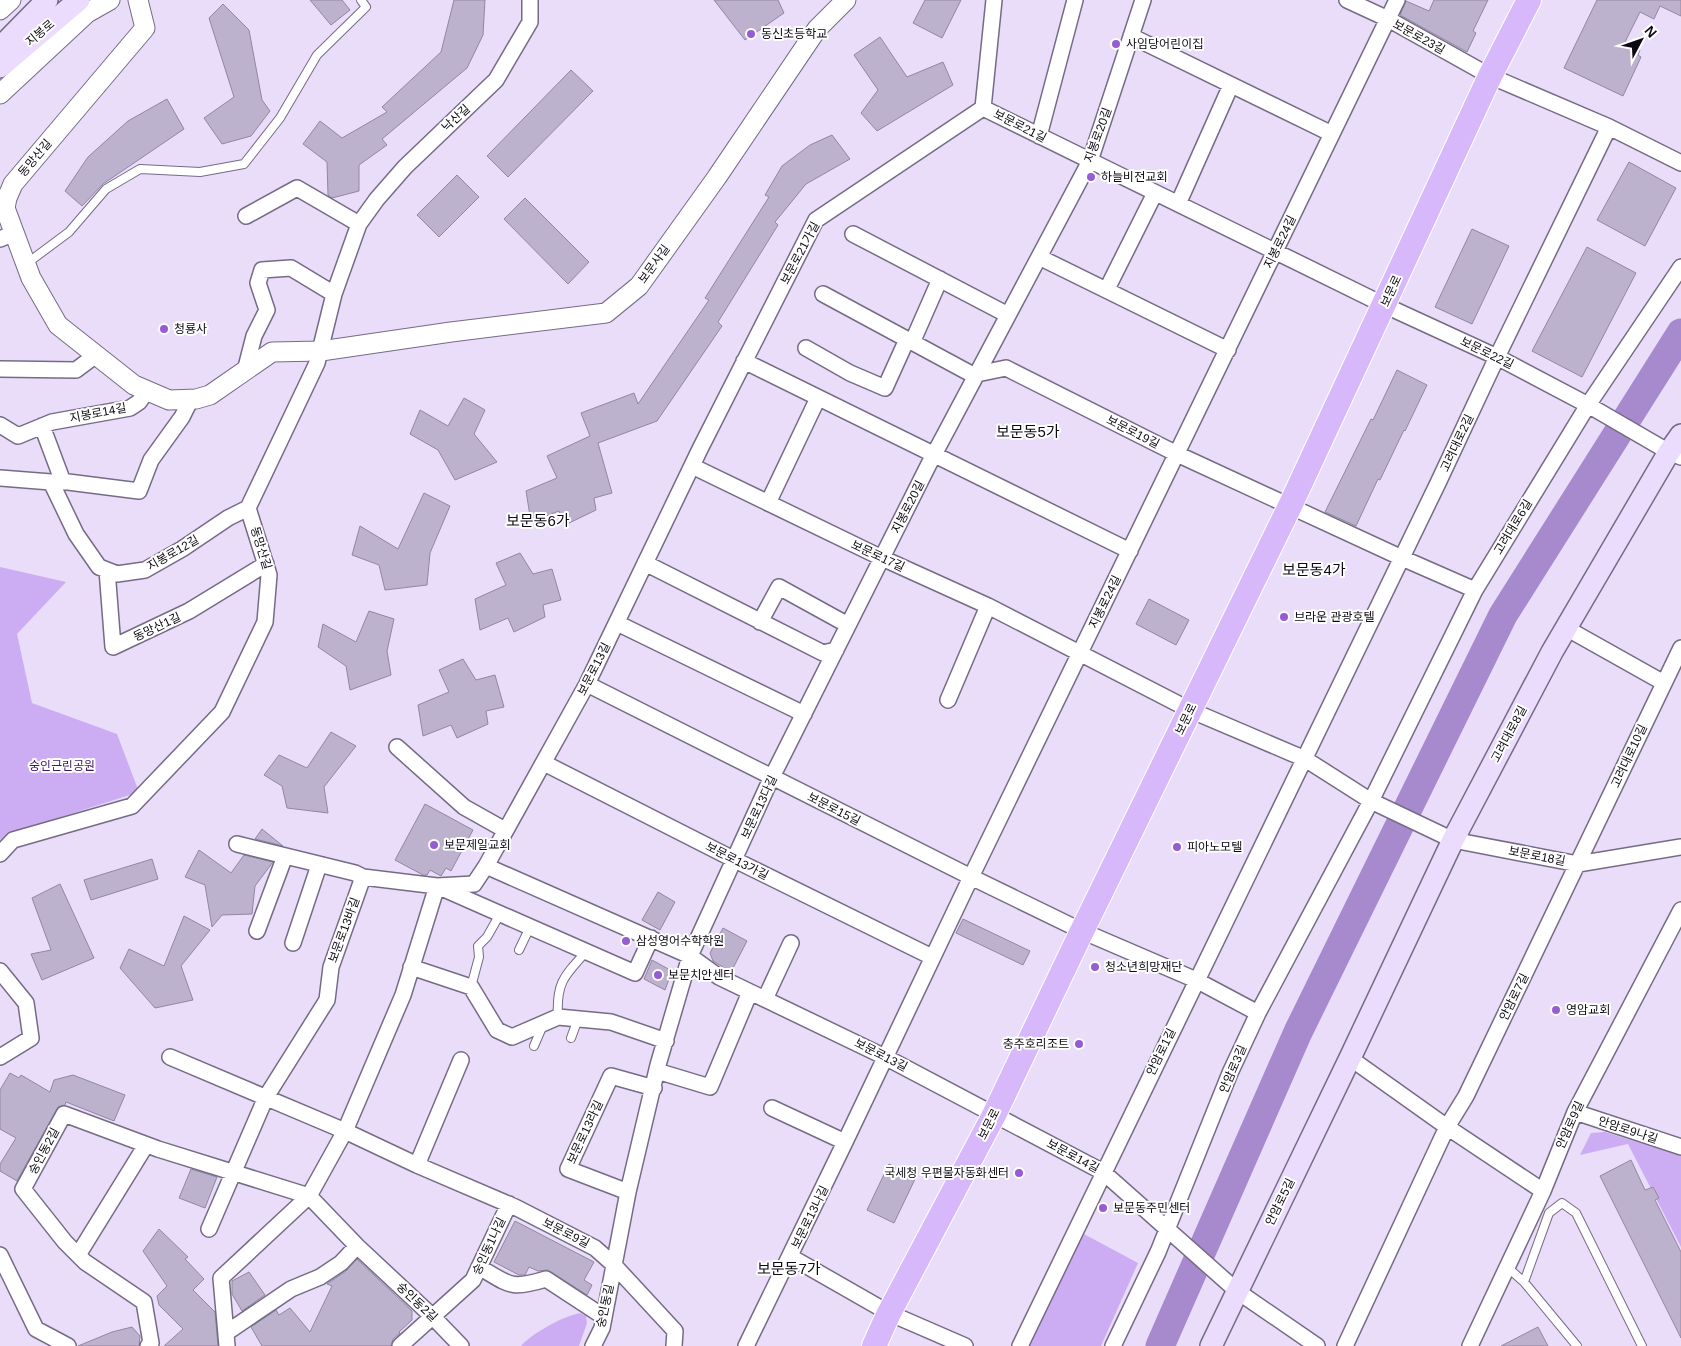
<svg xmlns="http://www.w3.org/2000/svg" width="1681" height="1346" viewBox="0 0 1681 1346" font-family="Helvetica,'Noto Sans KR',sans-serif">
<rect width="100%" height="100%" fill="#e9ddfa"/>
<!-- green -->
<path fill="#ccadf4" d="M0,567L66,582L17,634L32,703L117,734L139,792L30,827L0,840Z
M1605,1132L1681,1156V1247L1628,1144L1580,1155L1591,1133Z
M1082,1233L1138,1263L1101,1346H1028Z
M580,1313L586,1316L587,1323L579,1346H521C532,1333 564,1316 580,1313Z"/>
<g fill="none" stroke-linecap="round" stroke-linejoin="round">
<!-- river -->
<path stroke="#a789ce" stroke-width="29" d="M1160,1346L1298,1032L1503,615L1681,333"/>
</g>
<!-- building -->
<path fill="#bdb2cd" stroke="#9287a2" d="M310,0H342L350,10L331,25Z
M454,0H485L483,35L467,68L382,139L387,145L359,165V191L332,198L328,195L327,162L303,144L320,121L342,138L387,112L382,107L441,52Z
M714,0H778L784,13L745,40Z
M925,0H961L942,38L913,23Z
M1434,0H1488L1473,31L1476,33L1467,52L1400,15L1406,1L1429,11Z
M1597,0H1681V16L1660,6L1654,19L1640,12L1625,42L1640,50L1638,55L1641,57L1623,96L1564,68Z
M223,4L249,30L262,100L270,111L251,136L222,144L204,118L234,97L209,18Z
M880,37L907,77L943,62L953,85L877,131L861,113L878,90L854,55Z
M571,70L593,91L508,177L487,156Z
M167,99L184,129L103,184L82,206L65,191L88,157L128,121Z
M832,135L850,159L806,184L775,222L778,225L718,322L722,326L657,421L598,443L612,493L594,498L596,510L565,525L559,511L531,522L526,491L557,478L547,456L590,436L581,413L634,393L638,404L709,300L705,298L769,197L765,195L782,166L810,145Z
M1629,162L1676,188L1645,246L1597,220Z
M457,175L479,197L439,237L417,215Z
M525,198L589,262L568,284L504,219Z
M1472,229L1509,246L1472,324L1435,307Z
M1587,247L1636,273L1582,377L1532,351Z
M1397,370L1427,385L1405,431L1404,430L1380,480L1378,479L1356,526L1325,512L1371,419L1373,420Z
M464,398L485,410L474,434L497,462L455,480L438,450L410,434L420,410L448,426Z
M424,493L450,506L430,553L427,585L385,590L379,565L352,555L360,526L398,549Z
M520,553L533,574L552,569L561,600L543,605L545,617L514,632L508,618L480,630L475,599L506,585L496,563Z
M1149,599L1189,620L1176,645L1136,624Z
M369,611L394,619L387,651L391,675L350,690L346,666L318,647L323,624L356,642Z
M463,659L476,680L495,675L504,707L486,711L488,724L457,738L451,725L423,736L418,705L449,692L439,670Z
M331,732L356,746L324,787L328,813L287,808L282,786L264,775L279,755L307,768Z
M425,804L473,830L451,871L446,868L441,876L430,870L427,875H423L395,860Z
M262,829L283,846L255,839Z
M199,850L231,873L244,855L273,862L255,886L252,914L222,915L212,927L205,885L185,877Z
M152,859L158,879L91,900L84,880Z
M60,884L94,958L42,980L31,954L51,950L32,898Z
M658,892L675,902L660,930L642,920Z
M184,916L210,930L181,966L193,1000L155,1008L120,968L129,949L164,966Z
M963,919L1030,951L1023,965L956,933Z
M723,928L747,941L731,972L713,961L710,953Z
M652,960L672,971L665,990L644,979Z
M10,1073L19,1078L21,1075L50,1092L54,1080L73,1075L125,1095L114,1121L66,1102L65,1105L58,1107L17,1181L0,1171V1164L16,1138L0,1129V1090Z
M1631,1160L1645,1190L1653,1187L1659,1198L1655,1200L1681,1252V1338L1600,1176Z
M889,1164L916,1177L894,1223L867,1210Z
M191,1169L217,1177L205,1208L179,1198Z
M515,1221L594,1262L584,1280L592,1285L587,1295L548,1270L538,1271L529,1267L525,1275H519L494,1262Z
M159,1229L188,1257L185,1259L204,1279L193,1290L215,1312L218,1346H164L183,1329L159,1305L157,1296L167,1286L143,1251Z
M357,1259L412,1311V1320L399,1332L400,1333L393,1339L391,1346H262L251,1327L276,1310L279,1315L290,1308L310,1332L332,1286L327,1284L346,1271Z
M249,1272L265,1295L242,1311L232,1294V1281Z
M132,1327L140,1336L139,1346H78L112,1332Z
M1538,1327L1548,1346H1501Z"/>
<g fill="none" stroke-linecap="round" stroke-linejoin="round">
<!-- service casing -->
<g stroke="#766b85" stroke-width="10">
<path id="service" d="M26,264L69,232L106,189L140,169L200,172L244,164L280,118L317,55L366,7L361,0
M519,950L530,927
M471,987L479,957L478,946L487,937L500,914
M558,1017C556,983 564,976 586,952
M571,1038L578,1019
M534,1046L543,1025
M1507,1267L1524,1282L1577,1346
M1524,1282L1549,1213L1562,1203L1576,1213L1642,1346"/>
</g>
<!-- minor casing -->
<g stroke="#766b85" stroke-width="18">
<path id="minor" d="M1347,0L1388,19L1490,76L1609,127L1681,163
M1131,36L1332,134
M983,108L1384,305L1497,357L1588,405L1669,452L1681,457
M983,108L994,0
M1039,136L1075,0
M1178,204L1231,85
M246,216L297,188L359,224
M853,234L1008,315
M0,239L14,233
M1039,257L1228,350
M1107,289L1155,193
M823,294L975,376
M806,348L850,373L885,388L904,346L915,336L940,279
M744,361L1130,551
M0,369L76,370L96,355
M245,371L254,336L267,310L258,283L262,270L291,268L334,294
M977,374L1006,368L1177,454L1402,558L1475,590
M0,425L18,436L52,422L130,408L139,402L147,391
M42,426L63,482
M692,466L882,558L988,606L1190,710L1305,759L1371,801L1453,840L1578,864L1681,847
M0,478L51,482L76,534L99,567L117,574L145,570L182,549L228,518L248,508
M51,482H68L139,491L151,460L182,417L191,399
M768,503L818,398
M645,563L823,653L836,650
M107,570L113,647L189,611L266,564
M760,622L779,587L848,625
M617,623L804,714
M1566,628L1664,683
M587,684L971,877L1082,931L1196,980L1258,1013
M948,700L988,606
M397,747L464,807L505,830
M544,763L735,860L932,957
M237,844L355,873L363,877L437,886L474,884L486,866L587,684L700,449L816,220L983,108
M0,854L13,840L132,806L222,712L265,622L269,575L248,508L317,363L334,294L359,224L377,199L405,167L496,80L530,22V0
M486,866L690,956L719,977L885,1057L1103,1172L1237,1291L1317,1346
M257,931L285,856
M293,943L319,865
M411,967L471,987L497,1030L512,1037L558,1017L611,1022L666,1041
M0,971L26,1003L31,1038L0,1057
M765,999L791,943
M170,1057L345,1131L417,1165L515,1207L595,1248L613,1264L675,1331L674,1346
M1350,1058L1447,1127L1543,1191
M657,1071L710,1087L750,992
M772,1108L845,1142
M1575,1112L1681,1147
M417,1165L461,1060
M628,1192L568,1169L611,1076L654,1088
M209,1229L266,1097L327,1000L331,967L363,877
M0,1255L36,1329L68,1346
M78,1255L146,1145
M791,1257L889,1313L965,1346
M479,1267C510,1285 510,1290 546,1279L604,1317
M226,1333L291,1289L320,1277L341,1263L357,1246
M148,1346L151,1343L144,1302L85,1262L65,1242L23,1189L64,1114L158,1149L309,1196L357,1246L433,1317L461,1346
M227,1346L221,1278L309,1196L345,1131L403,995L437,886L635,973L651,938
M400,1346L473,1280L509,1204
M593,1346L602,1328L628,1192L658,1065L690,956L769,783L929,464L1090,161L1143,0
M746,1346L845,1142L971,877L1397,0
M1020,1346L1438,483L1497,357L1609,127
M1113,1346L1158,1252L1230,1073L1258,1013L1371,801L1475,590L1588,405L1681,267
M1345,1346L1447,1127L1466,1096L1681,648
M1470,1346L1543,1191L1575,1112L1681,910"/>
</g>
<!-- tertiary casing -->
<g stroke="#766b85" stroke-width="21">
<path id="tertiary" d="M138,0L145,28L13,184L7,198L5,208L31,278L58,325L134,385L169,400L196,399L210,395L272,352L321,351L451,332L606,313L639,286L717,177L817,29L846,0
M0,10L11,0
M0,94L87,13L110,0"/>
</g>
<!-- secondary casing -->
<g stroke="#766b85" stroke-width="24">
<path id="secondary" d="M0,48L47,0
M0,67L79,0
M1211,1346L1350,1058L1453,840L1552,652L1669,452L1681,435"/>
</g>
<!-- primary casing -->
<g stroke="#fff" stroke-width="26">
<path id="primary" d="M874,1346L889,1313L994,1115L1082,931L1290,506L1490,76L1529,0"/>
</g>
<!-- service -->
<use href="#service" stroke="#fff" stroke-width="8"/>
<!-- minor -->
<use href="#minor" stroke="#fff" stroke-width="15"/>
<!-- tertiary -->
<use href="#tertiary" stroke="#fff" stroke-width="19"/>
<!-- secondary -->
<use href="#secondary" stroke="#ebdcfd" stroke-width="21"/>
<!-- primary -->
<use href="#primary" stroke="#d7b8fb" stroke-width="24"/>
</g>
<!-- markers -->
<g fill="#965cd3" stroke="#fff" stroke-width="2">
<circle cx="751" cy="34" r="5"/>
<circle cx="1116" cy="44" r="5"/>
<circle cx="1091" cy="177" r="5"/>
<circle cx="164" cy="329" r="5"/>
<circle cx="1284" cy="617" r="5"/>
<circle cx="434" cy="845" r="5"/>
<circle cx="1177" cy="847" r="5"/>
<circle cx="626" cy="941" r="5"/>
<circle cx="1095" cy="967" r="5"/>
<circle cx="658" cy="975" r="5"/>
<circle cx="1556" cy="1010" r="5"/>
<circle cx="1079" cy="1044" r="5"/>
<circle cx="1019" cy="1173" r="5"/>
<circle cx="1103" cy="1208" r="5"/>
</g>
<g text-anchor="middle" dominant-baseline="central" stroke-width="4" stroke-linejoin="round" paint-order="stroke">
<!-- street labels -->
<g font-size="12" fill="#0d0913" stroke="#fff">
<text transform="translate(40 33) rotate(-40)">지봉로</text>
<text transform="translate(1419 37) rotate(29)">보문로23길</text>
<text transform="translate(456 118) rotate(-43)">낙산길</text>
<text transform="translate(1020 126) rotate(27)">보문로21길</text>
<text transform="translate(1098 135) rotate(-70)">지봉로20길</text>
<text transform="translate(35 158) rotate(-50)">동망산길</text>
<text transform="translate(1280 242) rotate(-64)">지봉로24길</text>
<text transform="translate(800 253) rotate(-62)">보문로21가길</text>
<text transform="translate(654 264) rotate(-54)">보문사길</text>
<text transform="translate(1391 291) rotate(-65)">보문로</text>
<text transform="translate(1487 353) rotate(26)">보문로22길</text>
<text transform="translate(98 413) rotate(-11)">지봉로14길</text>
<text transform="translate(1133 432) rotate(27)">보문로19길</text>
<text transform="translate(1457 443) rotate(-65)">고려대로2길</text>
<text transform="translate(908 507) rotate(-63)">지봉로20길</text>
<text transform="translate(1513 527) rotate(-59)">고려대로6길</text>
<text transform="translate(261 548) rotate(73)">동망산길</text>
<text transform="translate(173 553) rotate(-30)">지봉로12길</text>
<text transform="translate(878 556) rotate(25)">보문로17길</text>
<text transform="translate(1105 602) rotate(-64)">지봉로24길</text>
<text transform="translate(157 627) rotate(-25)">동망산1길</text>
<text transform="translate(594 669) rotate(-63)">보문로13길</text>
<text transform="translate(1186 719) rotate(-64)">보문로</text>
<text transform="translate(1509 734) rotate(-62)">고려대로8길</text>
<text transform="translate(1629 756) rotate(-65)">고려대로10길</text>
<text transform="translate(759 807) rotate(-65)">보문로13다길</text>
<text transform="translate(834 809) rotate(27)">보문로15길</text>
<text transform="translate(1537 856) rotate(11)">보문로18길</text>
<text transform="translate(737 861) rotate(27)">보문로13가길</text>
<text transform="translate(344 930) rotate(-70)">보문로13바길</text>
<text transform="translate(1514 997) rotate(-64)">안암로7길</text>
<text transform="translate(1161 1052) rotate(-64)">안암로1길</text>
<text transform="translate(881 1055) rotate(27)">보문로13길</text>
<text transform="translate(1233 1069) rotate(-67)">안암로3길</text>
<text transform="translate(989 1124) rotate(-63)">보문로</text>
<text transform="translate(1570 1125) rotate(-66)">안암로9길</text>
<text transform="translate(1628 1130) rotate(18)">안암로9나길</text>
<text transform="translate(585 1132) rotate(-65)">보문로13라길</text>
<text transform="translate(44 1151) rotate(-62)">숭인동2길</text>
<text transform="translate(1073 1156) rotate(28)">보문로14길</text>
<text transform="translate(1280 1202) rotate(-64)">안암로5길</text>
<text transform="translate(810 1217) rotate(-64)">보문로13나길</text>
<text transform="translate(566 1233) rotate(27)">보문로9길</text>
<text transform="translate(489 1246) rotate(-65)">숭인동1나길</text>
<text transform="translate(417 1302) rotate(43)">숭인동2길</text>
<text transform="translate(605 1306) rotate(-78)">숭인동길</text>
</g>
<!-- poi labels -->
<g font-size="12" fill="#0d0913" stroke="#fff" text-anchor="start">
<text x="761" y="34">동신초등학교</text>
<text x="1126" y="44">사임당어린이집</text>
<text x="1101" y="177">하늘비전교회</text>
<text x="174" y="329">청룡사</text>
<text x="1294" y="617">브라운 관광호텔</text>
<text x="444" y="845">보문제일교회</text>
<text x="1187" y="847">피아노모텔</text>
<text x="636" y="941">삼성영어수학학원</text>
<text x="1105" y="967">청소년희망재단</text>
<text x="668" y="975">보문치안센터</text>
<text x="1566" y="1010">영암교회</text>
<text x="1069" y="1044" text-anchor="end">충주호리조트</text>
<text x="1009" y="1173" text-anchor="end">국세청 우편물자동화센터</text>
<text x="1113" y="1208">보문동주민센터</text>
</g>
<!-- park labels -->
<g font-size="12" fill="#421668" stroke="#fff">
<text x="62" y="766">숭인근린공원</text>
</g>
<!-- quarter labels -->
<g font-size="15" fill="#0d0913" stroke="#fff">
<text x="1028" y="431">보문동5가</text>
<text x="538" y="520">보문동6가</text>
<text x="1314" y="569">보문동4가</text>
<text x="789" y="1268">보문동7가</text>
</g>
</g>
<!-- north arrow -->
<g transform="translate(1641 40) rotate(49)" stroke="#ffffff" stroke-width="4" paint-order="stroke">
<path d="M0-4L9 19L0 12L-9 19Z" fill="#0d0913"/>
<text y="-8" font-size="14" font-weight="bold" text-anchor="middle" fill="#0d0913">N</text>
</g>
</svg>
